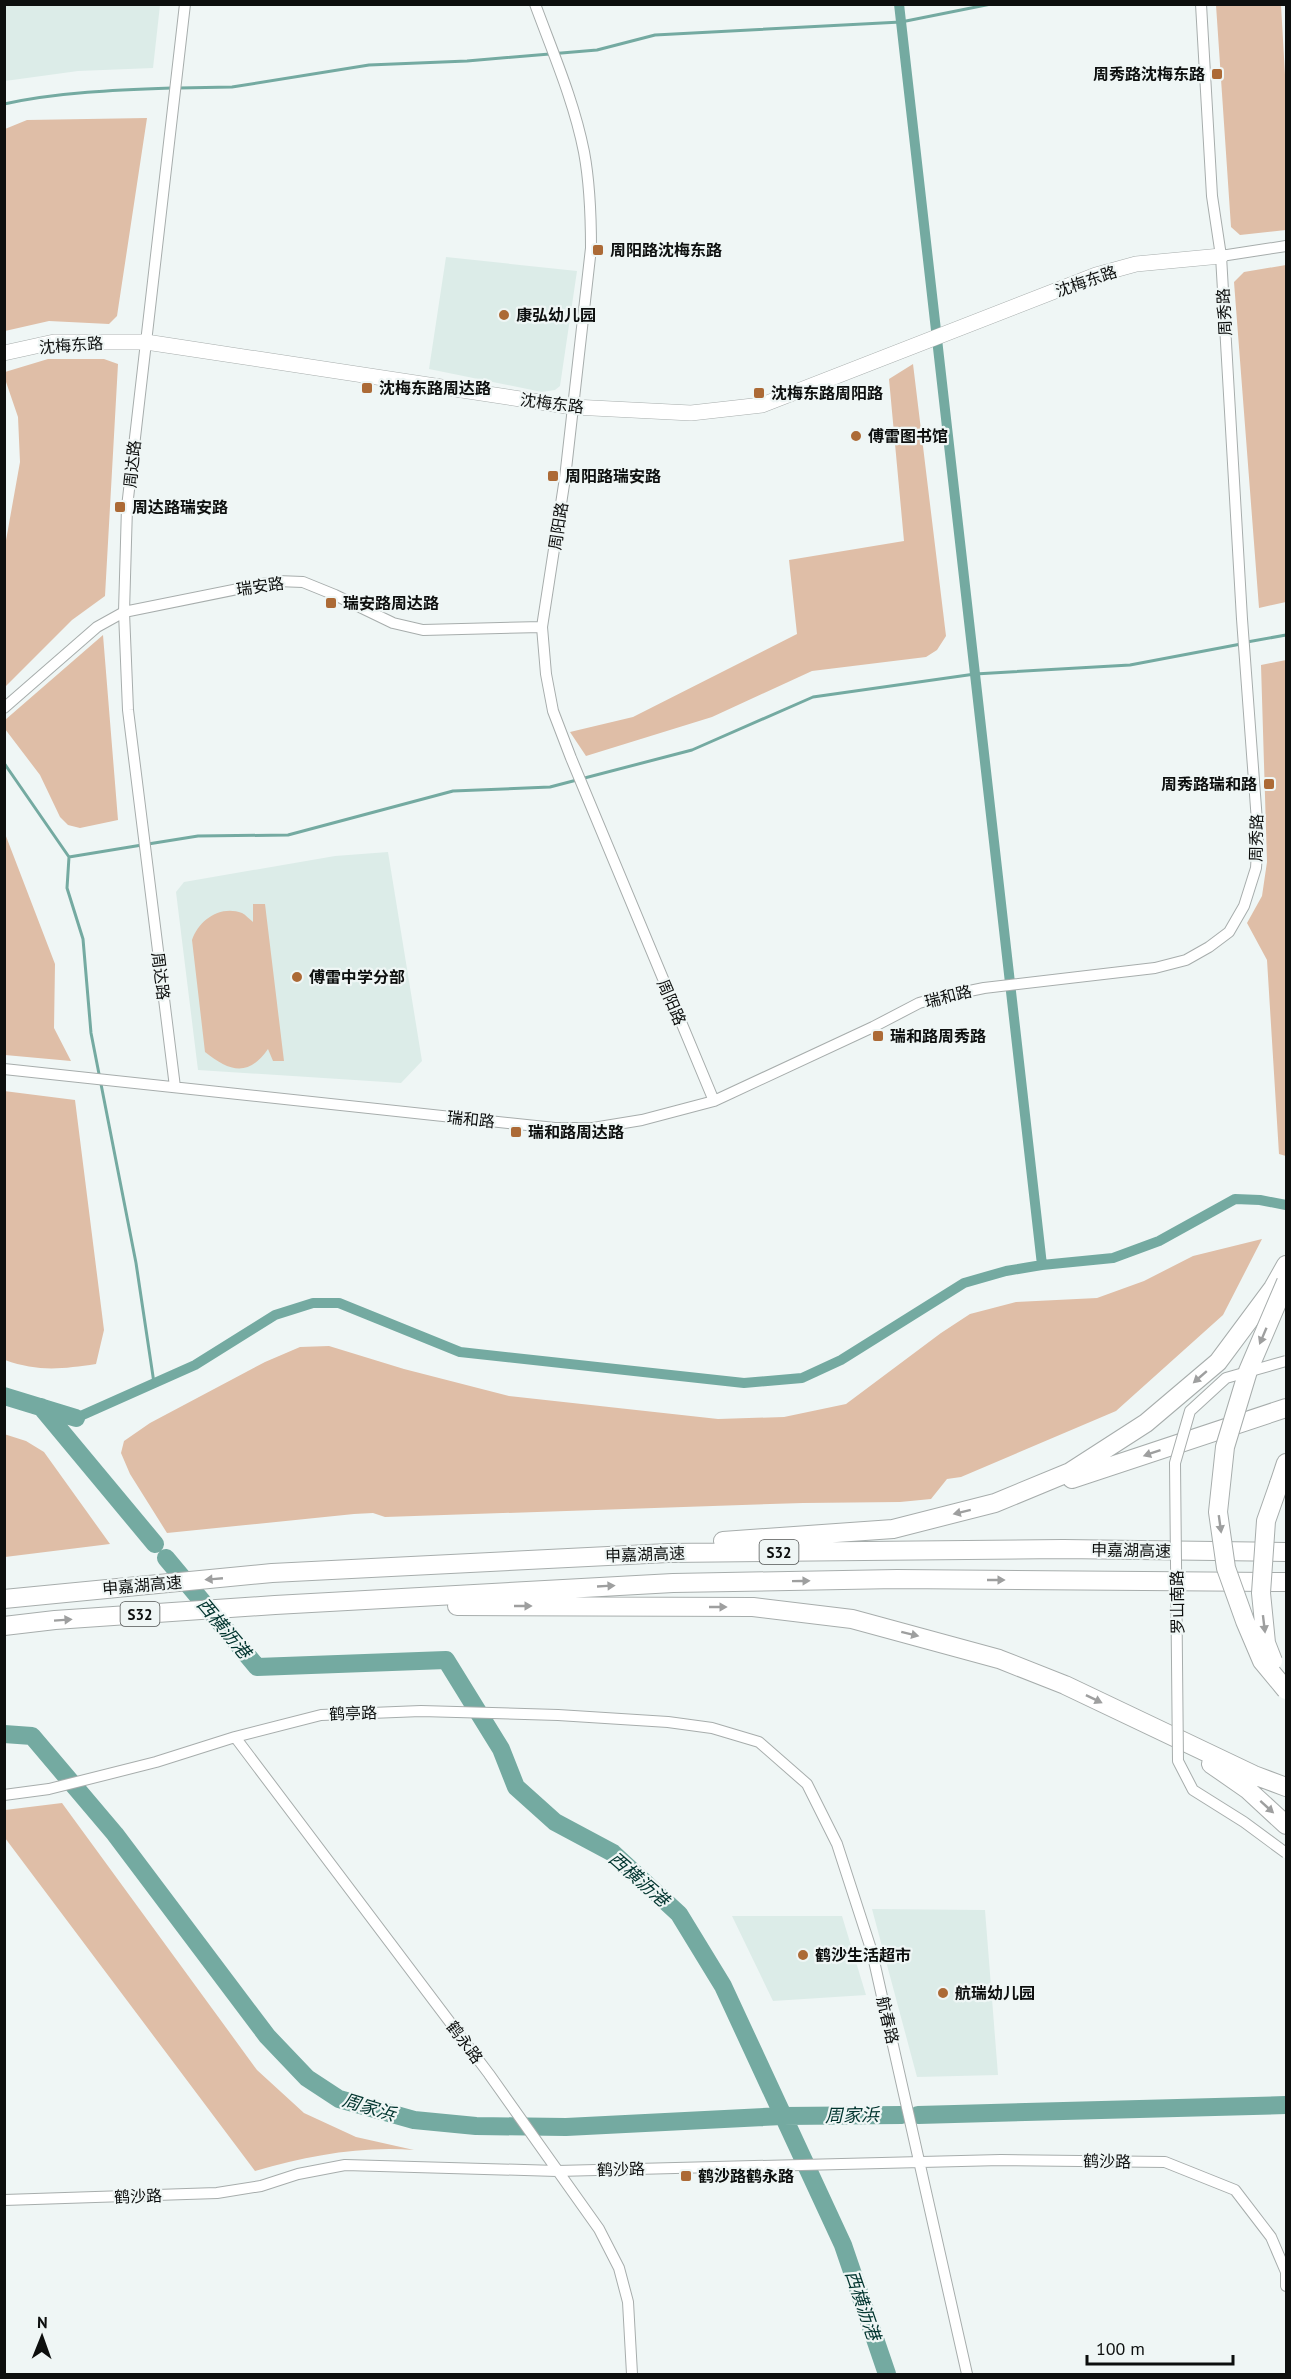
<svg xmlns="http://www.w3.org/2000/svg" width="1291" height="2379" viewBox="0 0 1291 2379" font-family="'PT Sans','Noto Sans SC',sans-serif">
<rect width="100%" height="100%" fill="#eff6f5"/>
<!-- built -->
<path fill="#dcece8" d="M4,5H160L153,68L78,71L5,81Z
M446,257L577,271L560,386L555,390L542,392L429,369Z
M388,852L422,1061L401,1083L198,1070L176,892L184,882L335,856Z
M872,1909L985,1910L998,2075L917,2077Z
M732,1916H842L866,1995L773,2001Z"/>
<!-- green -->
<path fill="#dfbea7" d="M1216,5H1281L1286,92V230L1240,235L1231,227Z
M147,118L117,316L109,324L49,321L5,331V129L27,120Z
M1286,265V602L1259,608L1234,282L1244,272Z
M48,359H104L118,364L105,596L72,620L5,687V546L20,462L18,417L5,379V372Z
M913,364L946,636L937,650L926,657L812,671L712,717L586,756L570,732L633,717L797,634L789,560L904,541L889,379Z
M103,635L118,820L80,828L68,825L60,817L40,775L5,729V720Z
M1286,660V1156L1279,1154L1267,960L1247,923L1262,896L1267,862L1261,665Z
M4,831L55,964L54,1028L71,1061L5,1055Z
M253,904H265L284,1061H273L268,1049C248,1078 229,1071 205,1052L192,940C199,920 220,905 242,913C246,915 249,919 253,922Z
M4,1091L75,1100L104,1330L96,1364C62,1369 38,1372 5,1360Z
M1262,1239L1223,1315L1116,1411L961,1477L947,1479L931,1499L900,1502L803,1503L385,1517L373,1513L354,1514L167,1533L130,1474L121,1453L124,1441L150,1423L265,1362L300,1347L329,1346L404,1369L509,1396L718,1419L784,1417L846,1404L941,1333L970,1314L1016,1302L1097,1298L1144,1281L1193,1256Z
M4,1434L26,1441L44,1452L110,1544L5,1557Z
M62,1803L257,2070L304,2113L356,2137L414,2150C358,2146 309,2156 255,2171L5,1838V1810Z"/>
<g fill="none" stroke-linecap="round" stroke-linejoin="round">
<!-- stream -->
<path stroke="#74aaa1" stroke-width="3" d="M179,88L232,87L369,65L467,61L597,50L655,35L901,22L991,4
M4,104C59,92 117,90 173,88
M1247,642L1286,635
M4,763L69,857L67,888L83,939L91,1033L136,1263L154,1383
M148,844L198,836L288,835L453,791L550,787L692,750L813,697L975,674L1130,665L1241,644
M69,857L142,845"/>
<!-- canal -->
<path stroke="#74aaa1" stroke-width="10" d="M899,4L1042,1265
M76,1418L195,1365L275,1315L313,1303H339L460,1352L744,1383L802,1378L841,1360L964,1283L1006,1271L1042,1265L1113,1258L1159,1241L1235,1199L1260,1200L1286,1205"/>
<!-- river -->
<path stroke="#74aaa1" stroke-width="18" d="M4,1396L76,1418
M41,1407L155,1544
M166,1558L257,1667L446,1660L501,1749L516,1787L555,1822L613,1853L679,1914L723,1986L843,2245L887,2374
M4,1734L32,1736L115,1834L267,2036L307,2078L339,2099L414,2120L476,2126L566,2127L782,2116L902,2115
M918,2115L1286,2105"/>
<!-- street casing -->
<g stroke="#a7adac" stroke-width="12">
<path id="street" d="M535,4C553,53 574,101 584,152C590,184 591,216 591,248L565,478L542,627L546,674L553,711L571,758L714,1101
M1221,256L1286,246
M4,708L97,627L124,612L277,581L303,582L335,595L393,623L423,630L542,627
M4,1069L555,1128H593L642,1120L714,1101L873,1027L919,1003L940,997L984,988L1155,968L1186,960L1209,947L1229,932L1244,906L1256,868L1258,835L1242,619L1221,256L1212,196L1201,4
M175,1087L128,710L124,612L127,507L185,4
M235,1737L489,2074L599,2229L619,2268L628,2302L632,2374
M4,1795L49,1789L156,1762L235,1737L321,1715L421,1711L558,1715L668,1722L712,1728L759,1742L807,1784L837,1844L872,1952L967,2374
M4,2200L217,2193L261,2186L298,2174L345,2165L557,2171L1001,2160L1165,2162L1235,2190L1271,2237L1286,2272V2286"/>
</g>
<!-- secondary casing -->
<g stroke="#a7adac" stroke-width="16">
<path id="secondary" d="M4,353L54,342H146L573,407L691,413L762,405L1096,275L1136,264L1221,256"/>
</g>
<!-- highway casing -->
<g stroke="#a7adac" stroke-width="20">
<path id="highway" d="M1072,1479L1286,1408
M1279,1484L1286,1463
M723,1541L893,1529L995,1503L1070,1472L1146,1423L1218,1362L1273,1288L1286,1265
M4,1599L272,1573L668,1553L1063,1549L1286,1552
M457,1606L753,1607L852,1619L999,1659L1065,1685L1254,1775L1286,1787
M4,1626L55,1620L275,1605L673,1583L897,1579L1286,1582
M1211,1764L1247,1789L1286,1825"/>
</g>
<!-- street -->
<use href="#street" stroke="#fff" stroke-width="10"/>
<!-- secondary -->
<use href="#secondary" stroke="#fff" stroke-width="15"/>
<!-- highway -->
<use href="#highway" stroke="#fff" stroke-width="18"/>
<!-- street-bridge casing -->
<g stroke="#a7adac" stroke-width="12" stroke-linecap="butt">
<path id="street-bridge" d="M1286,1361L1226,1378L1190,1411L1175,1463L1178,1761L1193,1790L1244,1822L1286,1853"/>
</g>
<!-- highway-bridge casing -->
<g stroke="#a7adac" stroke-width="20" stroke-linecap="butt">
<path id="highway-bridge" d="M1286,1282L1248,1371L1225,1447L1218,1512L1226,1568L1245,1621L1262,1661L1286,1690
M1273,1661L1266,1643L1261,1593L1266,1521L1279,1484"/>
</g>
<!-- street-bridge -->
<use href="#street-bridge" stroke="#fff" stroke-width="10"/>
<!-- highway-bridge -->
<use href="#highway-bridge" stroke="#fff" stroke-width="18"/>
</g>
<!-- one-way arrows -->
<defs><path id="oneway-solid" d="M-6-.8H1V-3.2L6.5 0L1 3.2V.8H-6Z" transform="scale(1.5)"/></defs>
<g fill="#9e9f9f">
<use href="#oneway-solid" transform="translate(1263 1336) rotate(113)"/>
<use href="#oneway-solid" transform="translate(1200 1377) rotate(139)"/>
<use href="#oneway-solid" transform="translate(1152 1453) rotate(161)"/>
<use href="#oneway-solid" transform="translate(962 1512) rotate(166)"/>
<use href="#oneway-solid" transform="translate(1220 1524) rotate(82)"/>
<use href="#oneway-solid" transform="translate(214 1579) rotate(175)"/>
<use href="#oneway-solid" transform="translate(996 1580)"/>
<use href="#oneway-solid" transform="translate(801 1581) rotate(-1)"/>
<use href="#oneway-solid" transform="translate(606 1586) rotate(-3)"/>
<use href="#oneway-solid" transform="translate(523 1606)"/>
<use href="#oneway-solid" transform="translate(718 1607)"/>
<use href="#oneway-solid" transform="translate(63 1620) rotate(-4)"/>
<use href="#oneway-solid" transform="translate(1264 1624) rotate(83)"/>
<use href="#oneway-solid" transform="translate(910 1634) rotate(14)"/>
<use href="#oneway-solid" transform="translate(1094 1699) rotate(26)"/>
<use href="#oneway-solid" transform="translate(1267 1807) rotate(42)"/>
</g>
<!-- markers -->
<g fill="#ac6a36" stroke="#eff6f5" stroke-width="2">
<rect x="1211" y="68" width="12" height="12" rx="3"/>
<rect x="592" y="244" width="12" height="12" rx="3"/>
<circle cx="504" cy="315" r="6"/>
<rect x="361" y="382" width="12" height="12" rx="3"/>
<rect x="753" y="387" width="12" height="12" rx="3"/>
<circle cx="856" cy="436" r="6"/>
<rect x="547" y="470" width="12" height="12" rx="3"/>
<rect x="114" y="501" width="12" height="12" rx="3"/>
<rect x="325" y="597" width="12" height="12" rx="3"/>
<rect x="1263" y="778" width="12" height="12" rx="3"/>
<circle cx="297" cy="977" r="6"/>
<rect x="872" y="1030" width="12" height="12" rx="3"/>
<rect x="510" y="1126" width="12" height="12" rx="3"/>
<circle cx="803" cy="1955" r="6"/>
<circle cx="943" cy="1993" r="6"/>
<rect x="680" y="2170" width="12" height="12" rx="3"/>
</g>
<g text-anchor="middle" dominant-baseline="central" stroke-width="4.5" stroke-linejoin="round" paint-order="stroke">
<!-- shield labels -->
<g fill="#eff6f5" stroke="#515453" stroke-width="1.5">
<rect x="759.5" y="1540" width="39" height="24" rx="4.5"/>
<rect x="120.5" y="1602" width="39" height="24" rx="4.5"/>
</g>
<g font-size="15" font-weight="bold" fill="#0d0f0e">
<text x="779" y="1552">S32</text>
<text x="140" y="1614">S32</text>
</g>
<!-- poi labels -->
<g font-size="16" font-weight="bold" fill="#0d0f0e" stroke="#eff6f5" text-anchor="start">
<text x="1205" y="74" text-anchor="end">周秀路沈梅东路</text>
<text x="610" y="250">周阳路沈梅东路</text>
<text x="516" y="315">康弘幼儿园</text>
<text x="379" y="388">沈梅东路周达路</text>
<text x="771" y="393">沈梅东路周阳路</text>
<text x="868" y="436">傅雷图书馆</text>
<text x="565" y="476">周阳路瑞安路</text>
<text x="132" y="507">周达路瑞安路</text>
<text x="343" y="603">瑞安路周达路</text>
<text x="1257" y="784" text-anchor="end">周秀路瑞和路</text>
<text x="309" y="977">傅雷中学分部</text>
<text x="890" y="1036">瑞和路周秀路</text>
<text x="528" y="1132">瑞和路周达路</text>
<text x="815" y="1955">鹤沙生活超市</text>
<text x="955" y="1993">航瑞幼儿园</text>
<text x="698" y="2176">鹤沙路鹤永路</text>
</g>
<!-- street labels -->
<g font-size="16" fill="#0d0f0e" stroke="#eff6f5">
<text transform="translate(1086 281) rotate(-19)">沈梅东路</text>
<text transform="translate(1224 312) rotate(-93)">周秀路</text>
<text transform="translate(71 345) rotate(-4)">沈梅东路</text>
<text transform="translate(552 403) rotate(7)">沈梅东路</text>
<text transform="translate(132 464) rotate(-84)">周达路</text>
<text transform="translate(558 526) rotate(-81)">周阳路</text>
<text transform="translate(260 586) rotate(-8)">瑞安路</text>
<text transform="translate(1256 838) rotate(-89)">周秀路</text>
<text transform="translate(161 976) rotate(83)">周达路</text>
<text transform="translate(948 996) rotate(-14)">瑞和路</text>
<text transform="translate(672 1002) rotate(67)">周阳路</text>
<text transform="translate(471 1119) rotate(6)">瑞和路</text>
<text transform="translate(1131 1550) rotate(1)">申嘉湖高速</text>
<text transform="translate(645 1554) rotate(-2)">申嘉湖高速</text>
<text transform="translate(142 1585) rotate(-5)">申嘉湖高速</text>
<text transform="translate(1177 1602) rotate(-91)">罗山南路</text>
<text transform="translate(353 1713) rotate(-2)">鹤亭路</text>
<text transform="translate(888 2020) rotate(77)">航春路</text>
<text transform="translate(465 2042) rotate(53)">鹤永路</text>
<text transform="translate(1107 2161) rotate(1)">鹤沙路</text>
<text transform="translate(621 2169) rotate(-1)">鹤沙路</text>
<text transform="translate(138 2196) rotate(-2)">鹤沙路</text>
</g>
<!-- water labels -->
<g font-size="18" font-style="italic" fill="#00342e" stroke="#eff6f5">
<text transform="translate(224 1628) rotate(50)">西横沥港</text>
<text transform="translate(639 1879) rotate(41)">西横沥港</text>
<text transform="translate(369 2107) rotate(17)">周家浜</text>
<text transform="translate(852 2115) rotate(-1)">周家浜</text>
<text transform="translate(863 2305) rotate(71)">西横沥港</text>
</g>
</g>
<!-- border -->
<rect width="1291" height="2379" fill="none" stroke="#0d0f0e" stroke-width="12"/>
<!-- north arrow -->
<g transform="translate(42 2337) rotate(1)" stroke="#eff6f5" stroke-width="4.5" paint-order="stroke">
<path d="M0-4.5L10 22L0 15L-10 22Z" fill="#0d0f0e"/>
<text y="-9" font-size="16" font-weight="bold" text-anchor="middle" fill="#0d0f0e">N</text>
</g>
<!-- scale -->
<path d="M1087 2355v9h146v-9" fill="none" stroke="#0d0f0e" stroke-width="3"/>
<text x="1096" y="2355" font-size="18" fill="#0d0f0e" stroke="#eff6f5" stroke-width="4.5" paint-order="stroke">100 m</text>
</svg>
